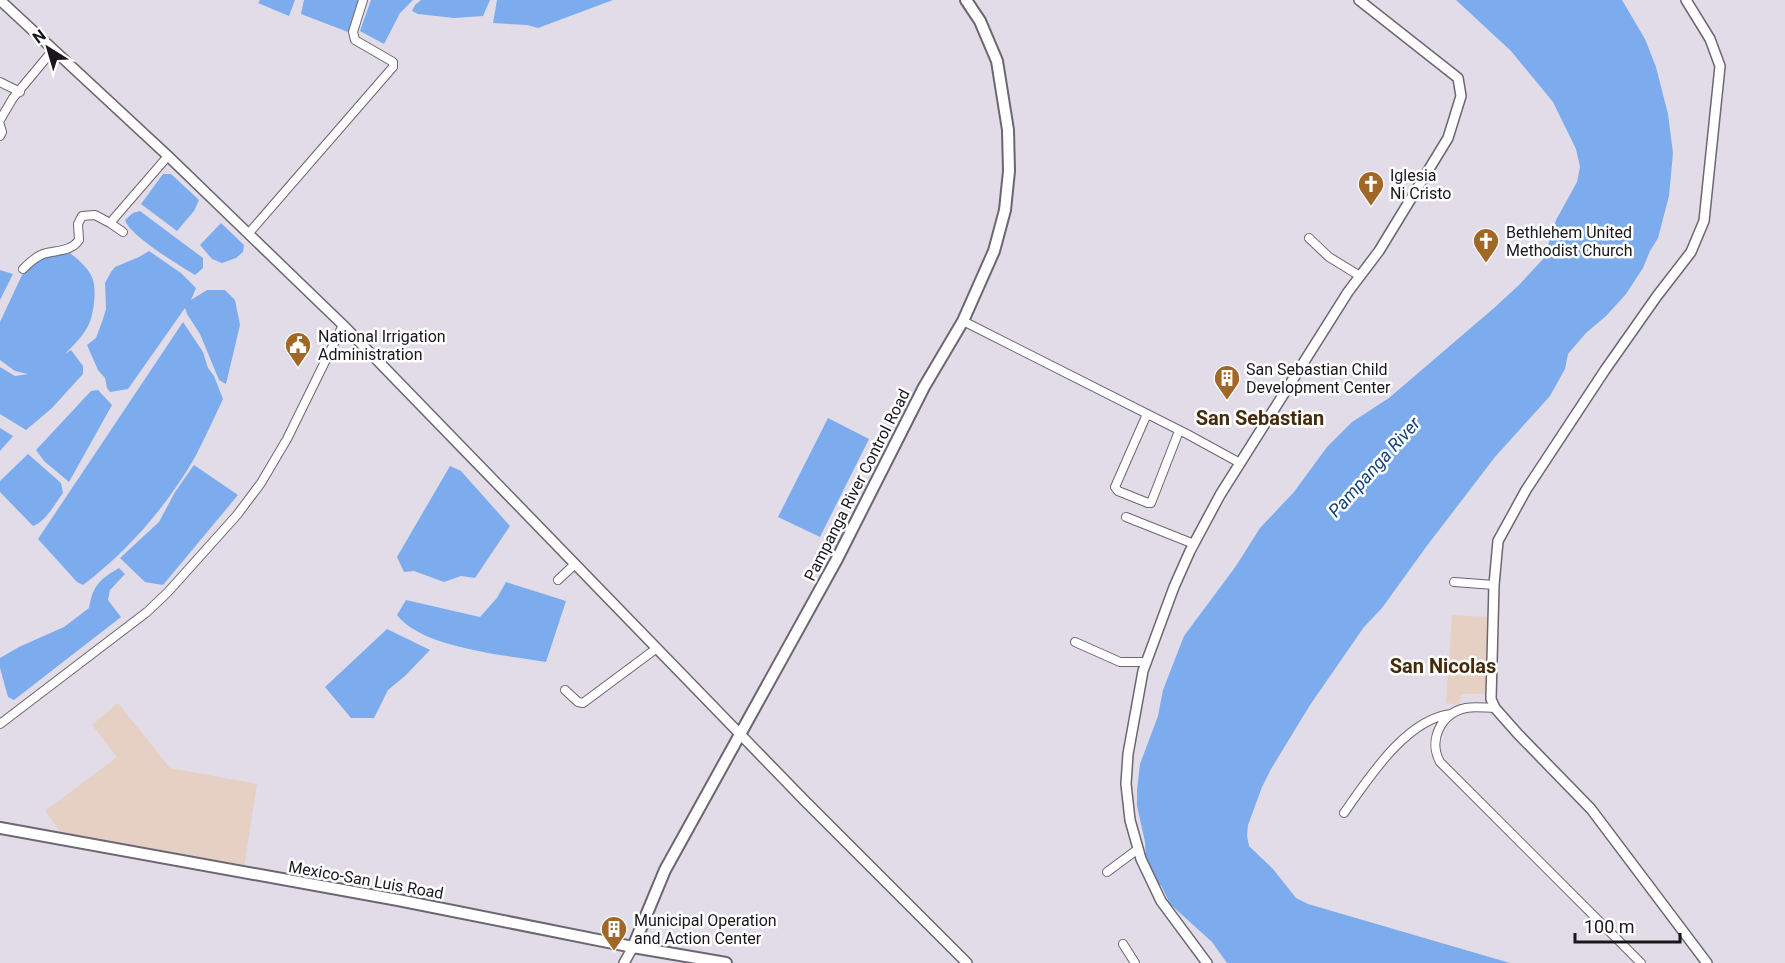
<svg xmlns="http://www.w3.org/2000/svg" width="1785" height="963" viewBox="0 0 1785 963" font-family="Roboto,sans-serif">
<rect width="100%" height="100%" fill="#e1dce8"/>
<!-- education -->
<path fill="#e5d0c3" d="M1452,615L1487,617L1489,640L1487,694H1461L1459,705L1446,703Z
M118,703L170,768L257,784L244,868L62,834L45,811L117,757L92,725Z"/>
<!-- water -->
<path fill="#7cacee" d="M260,0H295L289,16L258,3Z
M304,0H359L348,32L301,14Z
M371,0H413L400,13L384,44L360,31Z
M421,0H490L483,16L454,18L418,14L412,11L415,5Z
M497,0H613L538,28L527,25L493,23Z
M1456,0H1622L1645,39L1656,67L1668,114L1673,153L1669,196L1658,238L1650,251L1643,268L1626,294L1606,316L1586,333L1568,354L1565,369L1550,396L1495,457L1426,547L1382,608L1364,627L1310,705L1271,769L1262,787L1248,825L1247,836L1249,846L1273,869L1296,898L1308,904L1510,963H1227L1212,942L1170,904L1162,887L1150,873L1146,861L1145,842L1137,806V790L1140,764L1158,716L1163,690L1184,636L1236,566L1260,528L1294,492L1327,447L1352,422L1389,398L1494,308L1519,285L1544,258L1556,220L1577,182L1580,167L1576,149L1553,102L1511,51Z
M163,174H171L199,200L194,211L177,231L141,204Z
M140,211L203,258V268L195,275C180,266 129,235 125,220L133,213Z
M221,223L244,245L243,252L236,258L222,263L212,259L200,245Z
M149,251L181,273L196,288L191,300L207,290H225L235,300L240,325L226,384L219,380L200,334L187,314L185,308L128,389L110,392L107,388L105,378L98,370L87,345L96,338L103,319L106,309L105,283L111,272L115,267L139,257Z
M70,253C79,260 87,267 92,277C97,288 94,313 89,324C84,335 74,345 65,354L71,350L83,366V374L52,408L26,430L0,414V367L15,376L28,374L15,371L0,360V322L22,275L33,262L50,256Z
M0,270L13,274L0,300Z
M183,322L203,352L208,368L214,376L223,399C214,418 205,438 195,457C167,506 128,551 83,585L77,582L38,539Z
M98,390L112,405L69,482L44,461L36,450L91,391Z
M828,418L869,439L820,537L778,517Z
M0,428L13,436L0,451Z
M28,454L61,483L63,493C55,503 46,522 33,526L0,492V481Z
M194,465L238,495L163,585L145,582L120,558L159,522L175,492Z
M450,466L461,471L510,526L475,578L461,576L444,582L414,571L404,572L397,557Z
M119,568L125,574L110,590L108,600L121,617L14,700L8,697L0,668V658L19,647L64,627L89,608C93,585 100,579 119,568Z
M506,582L566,601L546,662C505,655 422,648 397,615L406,600L480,617L497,598Z
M387,629L430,650L405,676L388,690L374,718H351L325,687Z"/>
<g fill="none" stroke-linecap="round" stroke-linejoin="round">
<!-- minor casing -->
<g stroke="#6b6671" stroke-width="10">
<path id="minor" d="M0,82L20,92
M0,120L13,98L53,50
M0,125L2,132L0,136
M110,223L123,232
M249,233L393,67V62L355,40L353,32L363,0
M1309,238L1329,257L1360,276
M23,269C29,263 35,257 43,254C56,250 71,252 79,240L78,224L82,216L95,215L110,223L168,156
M963,321L1187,434L1240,463
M1147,414L1115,487L1118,491L1148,503H1151L1179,431
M1126,517L1194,544
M558,580L575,564
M1454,582L1494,585
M1075,642L1120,662H1145
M565,690L578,702L583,703L657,648
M1495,708C1486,708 1475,706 1466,708C1441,713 1428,740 1440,762L1641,963
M0,724L147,612L168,592L237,515L261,483L287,439L343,325
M1344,813C1368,779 1406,719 1451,714
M1107,872L1138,849
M1123,944L1135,963"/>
</g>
<!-- tertiary casing -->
<g stroke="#6b6671" stroke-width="12">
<path id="tertiary" d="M0,0L168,156L343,325L805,801L967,963
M1686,0L1710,39L1720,66L1704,221L1691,252L1657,296L1605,370L1526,490L1498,541L1494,585L1491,699L1495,708L1518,734L1591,809L1707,963
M624,963L633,947
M1207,963L1161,901L1141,859L1130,820L1126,784L1128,754L1143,671L1174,587L1190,551L1220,495L1348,292L1379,251L1448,138L1461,96L1458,78L1359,0"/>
</g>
<!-- secondary casing -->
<g stroke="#6b6671" stroke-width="14">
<path id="secondary" d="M0,828L398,900L633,947L726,963
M633,947L665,870L837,559L924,387L963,321L994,251L1005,210L1009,171L1008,130L997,61L980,21L966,0"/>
</g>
<!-- minor -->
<use href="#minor" stroke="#fff" stroke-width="8"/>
<!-- tertiary -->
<use href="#tertiary" stroke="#fff" stroke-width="9"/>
<!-- secondary -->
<use href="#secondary" stroke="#fff" stroke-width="10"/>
</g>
<!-- icons -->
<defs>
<g id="church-pin" transform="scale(1.35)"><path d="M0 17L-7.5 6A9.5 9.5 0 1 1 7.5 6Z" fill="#a06726" stroke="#fff"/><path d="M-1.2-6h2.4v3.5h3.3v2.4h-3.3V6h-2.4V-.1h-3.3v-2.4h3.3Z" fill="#fff"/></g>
<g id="civic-pin" transform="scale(1.35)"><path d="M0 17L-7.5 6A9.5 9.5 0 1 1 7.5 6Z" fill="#a06726" stroke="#fff"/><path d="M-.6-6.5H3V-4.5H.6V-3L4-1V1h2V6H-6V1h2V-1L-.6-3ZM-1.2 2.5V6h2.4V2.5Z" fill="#fff"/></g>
<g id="building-pin" transform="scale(1.35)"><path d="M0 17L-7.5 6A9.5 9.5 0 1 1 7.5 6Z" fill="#a06726" stroke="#fff"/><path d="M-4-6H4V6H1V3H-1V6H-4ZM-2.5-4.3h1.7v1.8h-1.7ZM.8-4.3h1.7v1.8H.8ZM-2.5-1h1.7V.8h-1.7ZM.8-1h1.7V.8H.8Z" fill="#fff"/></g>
</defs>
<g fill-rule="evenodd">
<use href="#church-pin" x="1371" y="184"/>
<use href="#church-pin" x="1486" y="241"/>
<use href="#civic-pin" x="298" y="345"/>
<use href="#building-pin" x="1227" y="378"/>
<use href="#building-pin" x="614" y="929"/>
</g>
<g text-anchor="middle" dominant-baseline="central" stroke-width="5" stroke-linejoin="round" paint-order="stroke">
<!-- poi labels -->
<g font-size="16" fill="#19171b" stroke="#fff" text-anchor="start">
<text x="1390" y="175">Iglesia<tspan x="1390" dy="18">Ni Cristo</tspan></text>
<text x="1506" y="232">Bethlehem United<tspan x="1506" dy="18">Methodist Church</tspan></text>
<text x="318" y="336">National Irrigation<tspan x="318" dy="18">Administration</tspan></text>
<text x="1246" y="369">San Sebastian Child<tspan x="1246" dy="18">Development Center</tspan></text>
<text x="634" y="920">Municipal Operation<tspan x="634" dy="18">and Action Center</tspan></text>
</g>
<!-- street labels -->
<g font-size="16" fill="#19171b" stroke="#fff">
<text transform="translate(857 485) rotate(-63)">Pampanga River Control Road</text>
<text transform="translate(366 880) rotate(10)">Mexico-San Luis Road</text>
</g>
<!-- water labels -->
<g font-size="18" font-style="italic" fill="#15437e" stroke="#fff">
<text transform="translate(1374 467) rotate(-48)">Pampanga River</text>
</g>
<!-- quarter labels -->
<g font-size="20" font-weight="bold" fill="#462b0b" stroke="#fff">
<text x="1260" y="418">San Sebastian</text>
<text x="1443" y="666">San Nicolas</text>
</g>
</g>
<!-- north arrow -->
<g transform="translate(48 48) rotate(323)" stroke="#ffffff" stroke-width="4.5" paint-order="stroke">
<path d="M0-4.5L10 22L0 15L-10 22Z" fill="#19171b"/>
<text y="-9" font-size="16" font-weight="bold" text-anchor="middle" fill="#19171b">N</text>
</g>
<!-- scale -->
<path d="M1575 933v9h105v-9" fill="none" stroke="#19171b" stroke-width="3"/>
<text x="1584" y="933" font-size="18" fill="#19171b" stroke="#ffffff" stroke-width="4.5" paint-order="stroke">100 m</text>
</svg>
